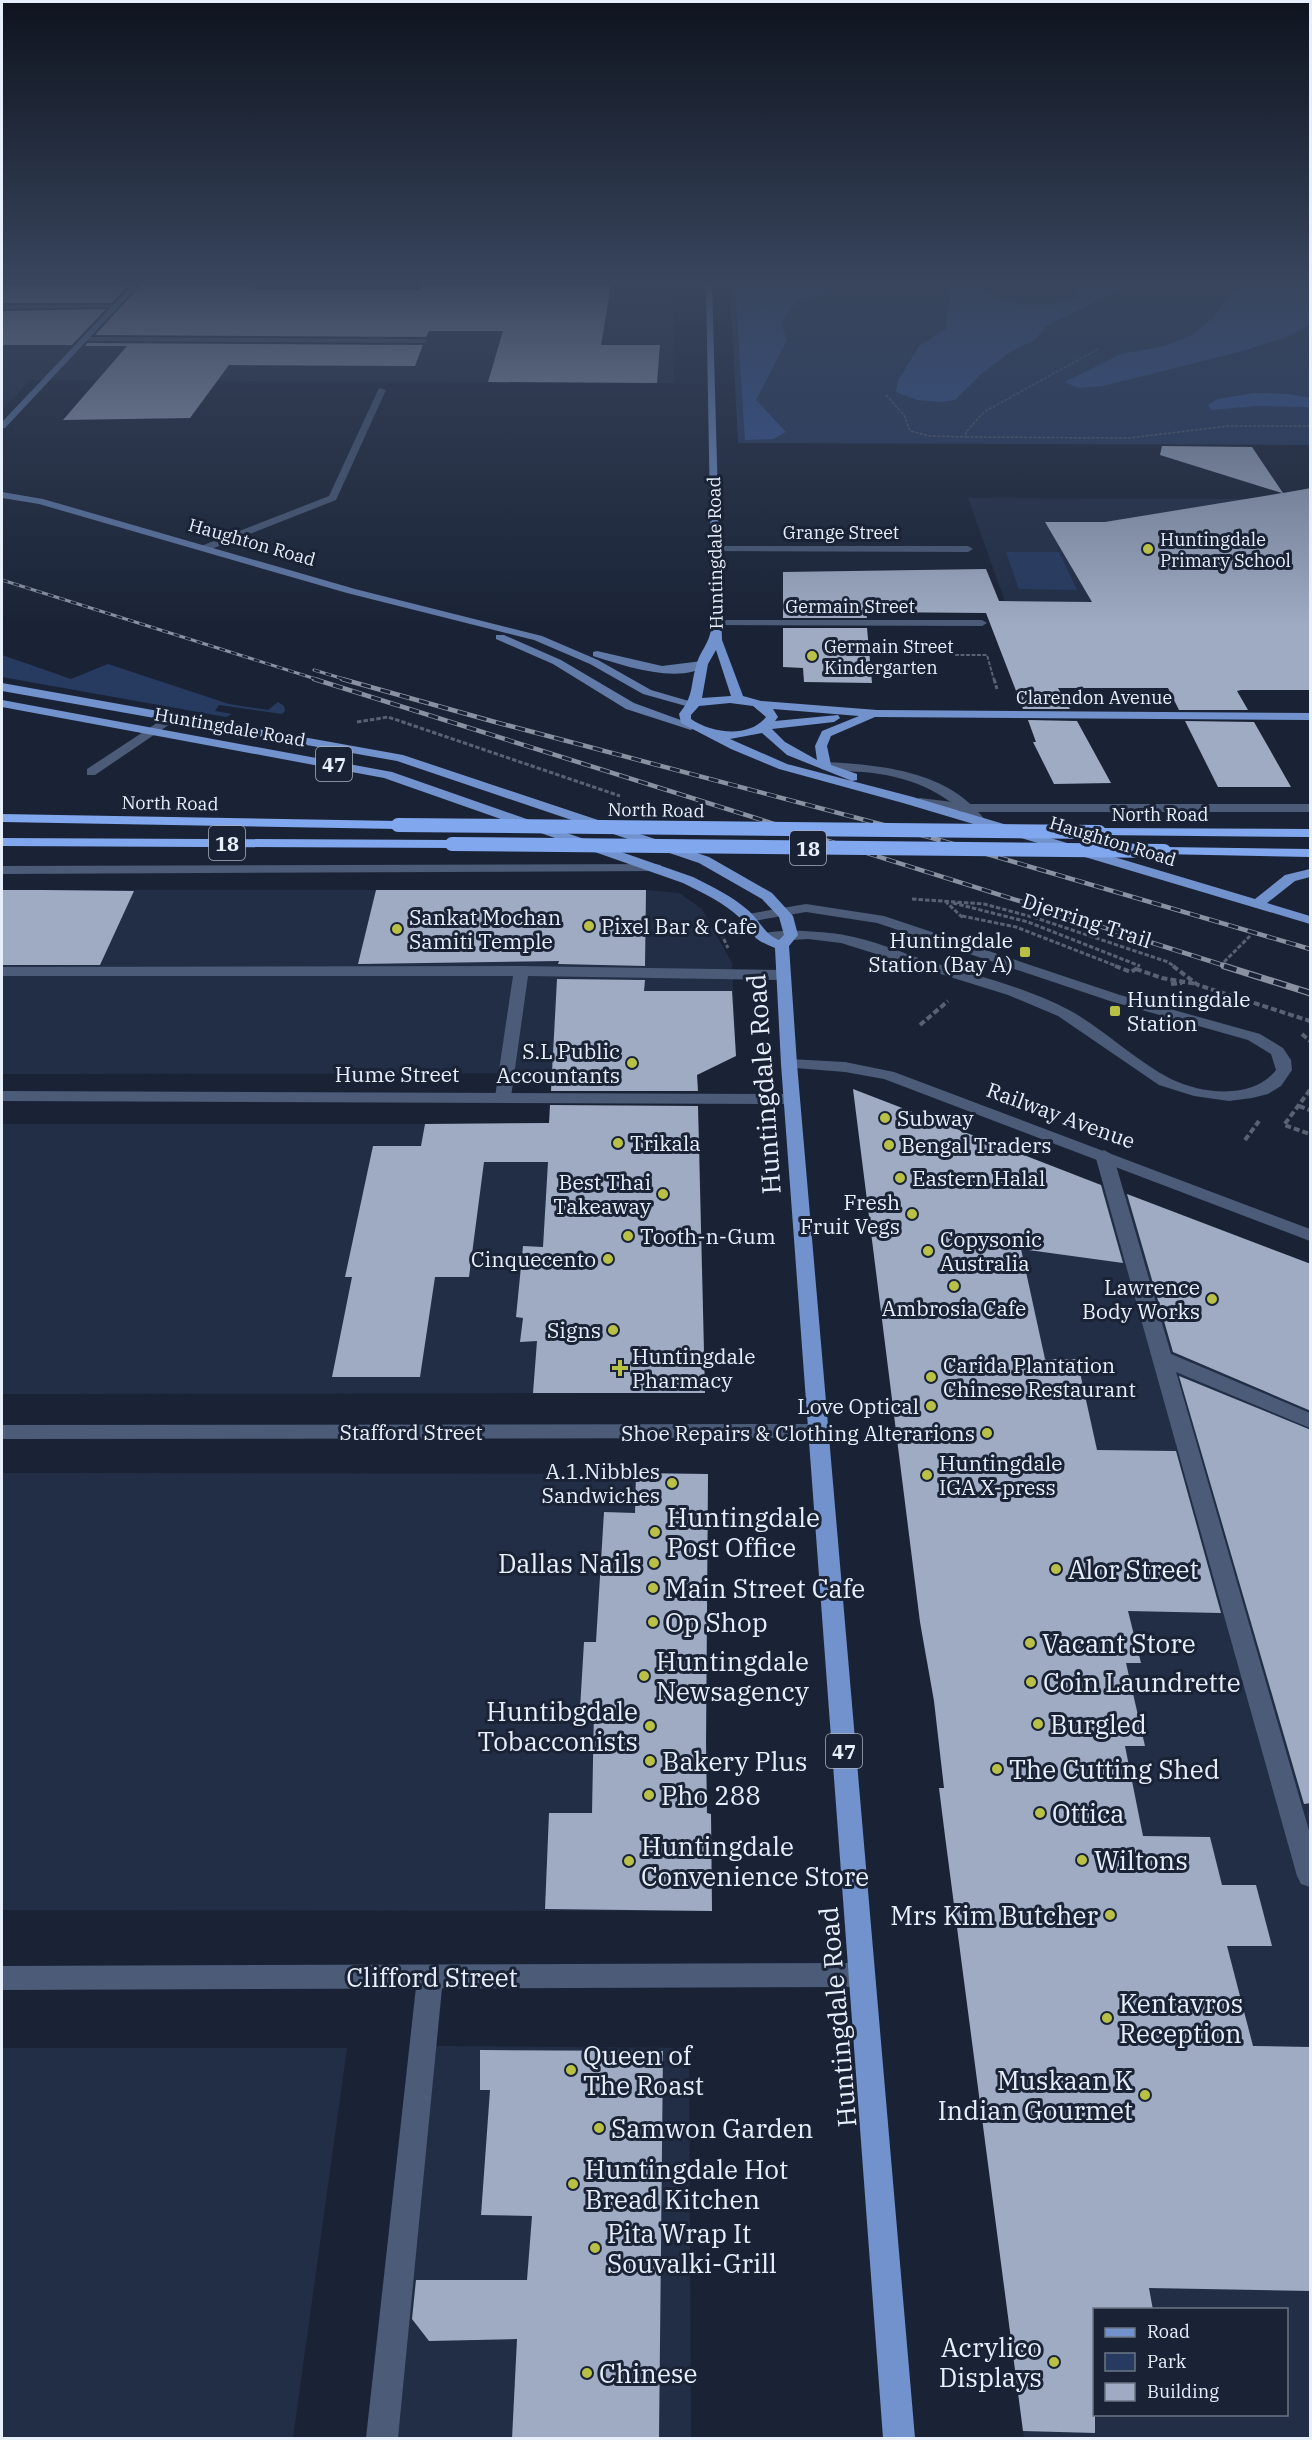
<svg xmlns="http://www.w3.org/2000/svg" width="1312" height="2440" viewBox="0 0 1312 2440" font-family="'IBM Plex Serif',serif">
<rect width="100%" height="100%" fill="#1a2336"/>
<!-- built -->
<path fill="#222e46" fill-rule="evenodd" d="M2,285H673L674,383L30,380L2,410Z
M968,498L1310,499V632L1009,613Z
M2,890H646L679,893L702,909L732,963L736,1055L701,1073L2,1074Z
M869,1096L1310,1265V2438H1024L939,1788H944L929,1661H926L920,1621ZM1094,2310H1286V2414H1094Z
M2,1124H699L705,1393L2,1394Z
M2,1473L708,1474L706,1813L711,1814L712,1911L2,1910Z
M435,2046L689,2048L691,2438H396Z
M2,2048H347L293,2438H2Z"/>
<!-- green -->
<path fill="#273b61" d="M730,285H1310V445L738,443Z
M1006,552H1059L1077,590L1019,589Z
M2,655L71,679L108,664L229,704L268,710L278,702L284,706L285,711L282,714L219,705L215,711L232,714L226,717L2,677Z"/>
<!-- forest -->
<path fill="#38599b" d="M735,285H835L821,295L797,301L781,323L787,340L756,400L786,432L773,439L745,440Z
M946,285H980C997,310 1050,308 1074,299C1079,278 1112,285 1129,285L1046,326L1035,340L1012,351L982,373L955,400L941,402L917,400L896,392L898,381L919,346L946,329L949,301Z
M1239,285H1310V325L1284,338L1243,351L1102,386L1078,388L1065,382L1121,354L1164,346L1192,335L1212,319Z
M1254,393L1288,394L1310,398V407L1255,406L1211,410L1208,405L1218,399Z"/>
<!-- building -->
<path fill="#9eabc3" d="M2,285H128L112,303H2Z
M141,285H257L254,289L420,290L422,285H611L601,345H660L657,383L488,382L503,331H429L426,337L95,335Z
M106,309L72,345H2V311Z
M87,343L423,345L415,366L229,365L190,418L63,420L127,346H85Z
M1162,446L1252,447L1283,493L1311,488V690H1241L1237,691L1248,710H1179L1168,688H1058L1070,709H1023L986,613L866,612L867,618H783V572L986,569L999,601L1092,602L1045,522H1105L1282,493L1160,455Z
M783,628H867L872,683L804,682L803,668L783,667Z
M1028,720L1077,721L1111,783L1054,784L1033,742H1036Z
M1185,721L1254,722L1291,787H1218Z
M2,890H43L134,891L100,965H2Z
M376,890H646L645,966L558,964L559,961L358,964Z
M557,979L645,980L644,991H732L736,1056L697,1075L698,1091H551Z
M853,1089L1101,1185L1123,1263L1021,1249L1045,1359H1077L1097,1450L1176,1451L1221,1613L1128,1611L1141,1663H1126L1145,1746H1125L1143,1836L1210,1837L1222,1885H1256L1272,1946H1227L1253,2046L1311,2047V2291L1149,2288L1153,2310H1095V2433L1023,2431L945,1836L939,1788H944L934,1701L920,1622Z
M550,1105L698,1106L705,1393H533L537,1341L520,1342L523,1318L516,1317L523,1246L543,1247L548,1162H484L469,1277H435L420,1377H332L352,1277H345L373,1146H421L425,1124L549,1123Z
M1127,1194L1311,1264V1411L1173,1352Z
M1179,1376L1311,1430V1803L1304,1804Z
M636,1473L708,1474L706,1744L707,1813L711,1814L712,1911L545,1909L549,1813H592L594,1709H580L584,1642H596L604,1512L635,1513Z
M480,2050L663,2051L659,2439H512L517,2339L429,2341L412,2319L416,2280H527L532,2216L481,2215L490,2090H480Z"/>
<g fill="none" stroke-linecap="round" stroke-linejoin="round">
<!-- path-far3 -->
<path stroke="#596273" stroke-width="1.5" stroke-dasharray="3 1.5" stroke-linecap="butt" d="M1098,349L984,412L966,432V437L1129,438L1228,426H1310
M886,395L904,415L910,431L930,436L966,437"/>
<!-- path-far2 -->
<path stroke="#596273" stroke-width="2" stroke-dasharray="4 1.5" stroke-linecap="butt" d="M955,655H987L994,680"/>
<!-- path-far1 -->
<path stroke="#596273" stroke-width="3" stroke-dasharray="4.5 2" stroke-linecap="butt" d="M994,679L997,689
M357,722L388,717L620,796
M912,899L984,904L1036,918L1168,962L1175,967
M945,901L963,918
M953,903L1028,922L1140,966
M962,916L1016,927L1119,967
M721,933L728,948
M1224,962L1250,936"/>
<!-- path -->
<path stroke="#596273" stroke-width="4" stroke-dasharray="6 3" stroke-linecap="butt" d="M1115,966L1131,972L1139,967
M1173,966L1198,985L1310,1021
M1136,969L1162,978L1197,984
M1171,984L1182,983
M920,1025L948,1001
M1302,1034L1310,1041
M1310,1090L1284,1125L1310,1134
M1299,1106L1310,1110
M1245,1140L1259,1121"/>
<!-- lane -->
<path fill="#4b5b78" fill-rule="evenodd" d="M81,337L424,339L428,341L424,343L84,341Z
M172,713L178,717L176,720L95,775H87V769Z
M825,762C883,765 949,771 986,821L984,824H974C945,790 907,776 863,772C849,771 834,772 821,769V763Z
M806,904L884,916L1120,995L1260,1034L1283,1048L1291,1060L1292,1070L1281,1086L1268,1094L1252,1098L1229,1101L1194,1096L1159,1085L1058,1016L1008,995L841,943L808,939L762,942L755,938C765,926 828,932 844,935C873,940 902,953 931,962C977,976 1026,987 1069,1010C1104,1029 1134,1060 1171,1079C1202,1094 1253,1100 1276,1070L1271,1054L1248,1040L1110,1001L877,923L806,912L748,922L741,918L748,914Z
M521,966L783,970L791,975L783,980L528,976L511,1097L503,1102L495,1097L513,976H2V967Z
M1104,1150L1113,1155L1171,1354L1310,1413V1428L1176,1372L1310,1834V1887L1301,1884L1297,1876L1095,1155Z
M430,1966L440,1969L443,1978L398,2438H366L417,1978L420,1969Z"/>
<!-- street -->
<path fill="#4b5b78" fill-rule="evenodd" d="M2,305H115L119,307L2,309Z
M379,388L386,390L336,500L209,550H201V546L329,496Z
M710,546H968L973,549L968,552L714,551L709,548Z
M717,620H982L987,623L982,626L713,625L712,623Z
M920,798L969,804H1310V812H969L915,805L913,802Z
M656,864L661,865V871L2,874V866Z
M789,1059L845,1062L894,1072L1310,1229V1241L884,1079L845,1072L783,1067L781,1064L783,1061Z
M2,1091L792,1094L800,1099L792,1104L2,1101Z
M820,1424L827,1426L830,1431L827,1436L820,1438L2,1439V1425Z
M862,1963L872,1966L875,1975L872,1984L862,1987L2,1990V1966Z"/>
<!-- secondary -->
<path fill="#617aa8" fill-rule="evenodd" d="M132,285H139L5,428H2V422Z
M2,492L43,499L355,589L542,636L598,660L651,690L699,704L693,708L643,694L590,664L534,640L347,593L39,504L2,498Z
M496,635H504L561,660L634,703L697,726L691,730L626,709L553,664L496,639Z
M597,651L662,666L702,661L708,664C682,686 622,665 593,656V652Z"/>
<!-- primary -->
<path fill="#7292cd" fill-rule="evenodd" d="M706,285H712L722,640L743,696L761,701L877,710L1310,713V720L875,717L831,736L827,746L831,765L857,774V780L852,781L787,755L762,733L730,739L787,764L913,797L1255,899L1285,875L1310,869V877L1295,881L1267,903L1310,916V924L903,803L779,769L731,749L681,723L679,714C694,695 690,688 696,666C701,648 710,645 712,623ZM716,650L731,696L702,698L708,664ZM730,703L753,706L766,717C749,739 711,733 691,719V715L699,706ZM773,709L859,716L822,731L815,746L817,760L785,742L772,729L834,722L840,718L838,715L775,721L778,717Z
M2,683L403,755L709,857L772,893L793,916L798,935L789,946L797,1064L915,2438H883L781,1064L775,948C749,938 757,935 740,918C723,902 703,893 683,883L384,778L2,707V700L392,772L693,877C713,887 732,896 749,911C761,922 764,934 779,940L784,935L779,917L762,899L699,863L397,761L2,691Z"/>
<!-- highway -->
<path fill="#81a7ef" fill-rule="evenodd" d="M2,814L398,821L405,825L398,829L2,822Z
M1099,828L1310,829V837L1094,835V829Z
M2,838L452,840L459,844L452,848L2,846Z
M1164,847L1310,849V857L1159,854L1157,851Z"/>
<!-- rail-far2 casing -->
<g stroke="#8a92a2" stroke-width="3">
<path id="rail-far2" d="M2,580L319,680
M314,670L347,680"/>
</g>
<!-- rail-far1 casing -->
<g stroke="#8a92a2" stroke-width="4.5">
<path id="rail-far1" d="M314,679L1229,967
M342,679L495,722L929,837L1310,949"/>
</g>
<!-- rail casing -->
<g stroke="#8a92a2" stroke-width="7">
<path id="rail" d="M1224,966L1310,993"/>
</g>
<!-- rail-far2 -->
<use href="#rail-far2" stroke="#1a2336" stroke-width="2" stroke-dasharray="6" stroke-linecap="butt"/>
<!-- rail-far1 -->
<use href="#rail-far1" stroke="#1a2336" stroke-width="3" stroke-dasharray="10" stroke-linecap="butt"/>
<!-- rail -->
<use href="#rail" stroke="#1a2336" stroke-width="4.5" stroke-dasharray="13" stroke-linecap="butt"/>
<!-- highway-bridge -->
<path stroke="#81a7ef" stroke-width="14" d="M398,825L1099,832
M452,844L1164,851"/>
</g>
<!-- sky -->
<linearGradient id="sky" x2="0" y2="1"><stop stop-color="#0e131e"/><stop offset="0.45" stop-color="#38455d"/><stop offset="1" stop-color="#38455d" stop-opacity="0"/></linearGradient>
<rect width="1312" height="627" fill="url(#sky)"/>
<!-- markers -->
<g fill="#b9c046" stroke="#1a2336" stroke-width="2">
<circle cx="1148" cy="549" r="6"/>
<circle cx="812" cy="656" r="6"/>
<circle cx="589" cy="926" r="6"/>
<circle cx="397" cy="929" r="6"/>
<rect x="1019" y="946" width="12" height="12" rx="3"/>
<rect x="1109" y="1005" width="12" height="12" rx="3"/>
<circle cx="632" cy="1063" r="6"/>
<circle cx="885" cy="1118" r="6"/>
<circle cx="618" cy="1143" r="6"/>
<circle cx="889" cy="1145" r="6"/>
<circle cx="900" cy="1178" r="6"/>
<circle cx="663" cy="1194" r="6"/>
<circle cx="912" cy="1214" r="6"/>
<circle cx="628" cy="1236" r="6"/>
<circle cx="928" cy="1251" r="6"/>
<circle cx="608" cy="1259" r="6"/>
<circle cx="954" cy="1286" r="6"/>
<circle cx="1212" cy="1299" r="6"/>
<circle cx="613" cy="1330" r="6"/>
<path d="M617 1359h6v6h6v6h-6v6h-6v-6h-6v-6h6z"/>
<circle cx="931" cy="1377" r="6"/>
<circle cx="931" cy="1406" r="6"/>
<circle cx="987" cy="1433" r="6"/>
<circle cx="927" cy="1475" r="6"/>
<circle cx="672" cy="1483" r="6"/>
<circle cx="655" cy="1532" r="6"/>
<circle cx="654" cy="1563" r="6"/>
<circle cx="1056" cy="1569" r="6"/>
<circle cx="653" cy="1588" r="6"/>
<circle cx="653" cy="1622" r="6"/>
<circle cx="1030" cy="1643" r="6"/>
<circle cx="644" cy="1676" r="6"/>
<circle cx="1031" cy="1682" r="6"/>
<circle cx="1038" cy="1724" r="6"/>
<circle cx="650" cy="1726" r="6"/>
<circle cx="650" cy="1761" r="6"/>
<circle cx="997" cy="1769" r="6"/>
<circle cx="649" cy="1795" r="6"/>
<circle cx="1040" cy="1813" r="6"/>
<circle cx="1082" cy="1860" r="6"/>
<circle cx="629" cy="1861" r="6"/>
<circle cx="1110" cy="1915" r="6"/>
<circle cx="1107" cy="2018" r="6"/>
<circle cx="571" cy="2070" r="6"/>
<circle cx="1145" cy="2095" r="6"/>
<circle cx="599" cy="2128" r="6"/>
<circle cx="573" cy="2184" r="6"/>
<circle cx="595" cy="2248" r="6"/>
<circle cx="1054" cy="2362" r="6"/>
<circle cx="587" cy="2373" r="6"/>
</g>
<g text-anchor="middle" dominant-baseline="central" stroke-width="6" stroke-linejoin="round" paint-order="stroke">
<!-- far-street labels -->
<g font-size="18" fill="#e8effc" stroke="#1a2336">
<text x="841" y="532">Grange Street</text>
<text transform="translate(252 542) rotate(16)">Haughton Road</text>
<text transform="translate(715 553) rotate(-91)">Huntingdale Road</text>
<text x="850" y="606">Germain Street</text>
<text x="1094" y="697">Clarendon Avenue</text>
<text transform="translate(230 727) rotate(10)">Huntingdale Road</text>
<text transform="translate(170 803) rotate(1)">North Road</text>
<text transform="translate(656 810) rotate(1)">North Road</text>
<text x="1160" y="814">North Road</text>
<text transform="translate(1113 841) rotate(17)">Haughton Road</text>
</g>
<!-- far-poi labels -->
<g font-size="18" fill="#e8effc" stroke="#1a2336" text-anchor="start">
<text x="1160" y="539">Huntingdale<tspan x="1160" dy="21">Primary School</tspan></text>
<text x="824" y="646">Germain Street<tspan x="824" dy="21">Kindergarten</tspan></text>
</g>
<!-- shield labels -->
<g fill="#1a2336" stroke="#aab2c1" stroke-width="1.5">
<rect x="316" y="747" width="36" height="34" rx="4.5"/>
<rect x="209" y="826" width="36" height="34" rx="4.5"/>
<rect x="790" y="831" width="36" height="34" rx="4.5"/>
<rect x="826" y="1734" width="36" height="34" rx="4.5"/>
</g>
<g font-size="20" font-weight="bold" fill="#e8effc">
<text x="334" y="764">47</text>
<text x="227" y="843">18</text>
<text x="808" y="848">18</text>
<text x="844" y="1751">47</text>
</g>
<!-- poi labels -->
<g font-size="21" fill="#e8effc" stroke="#1a2336" text-anchor="start">
<text x="409" y="917">Sankat Mochan<tspan x="409" dy="24">Samiti Temple</tspan></text>
<text x="601" y="926">Pixel Bar &amp; Cafe</text>
<text x="1013" y="940" text-anchor="end">Huntingdale<tspan x="1013" dy="24">Station (Bay A)</tspan></text>
<text x="1127" y="999">Huntingdale<tspan x="1127" dy="24">Station</tspan></text>
<text x="620" y="1051" text-anchor="end">S.L Public<tspan x="620" dy="24">Accountants</tspan></text>
<text x="897" y="1118">Subway</text>
<text x="630" y="1143">Trikala</text>
<text x="901" y="1145">Bengal Traders</text>
<text x="912" y="1178">Eastern Halal</text>
<text x="651" y="1182" text-anchor="end">Best Thai<tspan x="651" dy="24">Takeaway</tspan></text>
<text x="900" y="1202" text-anchor="end">Fresh<tspan x="900" dy="24">Fruit Vegs</tspan></text>
<text x="640" y="1236">Tooth-n-Gum</text>
<text x="940" y="1239">Copysonic<tspan x="940" dy="24">Australia</tspan></text>
<text x="596" y="1259" text-anchor="end">Cinquecento</text>
<text x="1200" y="1287" text-anchor="end">Lawrence<tspan x="1200" dy="24">Body Works</tspan></text>
<text x="954" y="1308" text-anchor="middle">Ambrosia Cafe</text>
<text x="601" y="1330" text-anchor="end">Signs</text>
<text x="632" y="1356">Huntingdale<tspan x="632" dy="24">Pharmacy</tspan></text>
<text x="943" y="1365">Carida Plantation<tspan x="943" dy="24">Chinese Restaurant</tspan></text>
<text x="919" y="1406" text-anchor="end">Love Optical</text>
<text x="975" y="1433" text-anchor="end">Shoe Repairs &amp; Clothing Alterarions</text>
<text x="939" y="1463">Huntingdale<tspan x="939" dy="24">IGA X-press</tspan></text>
<text x="660" y="1471" text-anchor="end">A.1.Nibbles<tspan x="660" dy="24">Sandwiches</tspan></text>
</g>
<!-- street labels -->
<g font-size="21" fill="#e8effc" stroke="#1a2336">
<text transform="translate(1087 920) rotate(18)">Djerring Trail</text>
<text x="397" y="1074">Hume Street</text>
<text transform="translate(1061 1115) rotate(20)">Railway Avenue</text>
<text x="411" y="1432">Stafford Street</text>
</g>
<!-- near-street labels -->
<g font-size="26" fill="#e8effc" stroke="#1a2336">
<text transform="translate(763 1084) rotate(-94)">Huntingdale Road</text>
<text x="432" y="1977">Clifford Street</text>
<text transform="translate(837 2017) rotate(-95)">Huntingdale Road</text>
</g>
<!-- near-poi labels -->
<g font-size="26" fill="#e8effc" stroke="#1a2336" text-anchor="start">
<text x="667" y="1517">Huntingdale<tspan x="667" dy="30">Post Office</tspan></text>
<text x="642" y="1563" text-anchor="end">Dallas Nails</text>
<text x="1068" y="1569">Alor Street</text>
<text x="665" y="1588">Main Street Cafe</text>
<text x="665" y="1622">Op Shop</text>
<text x="1042" y="1643">Vacant Store</text>
<text x="656" y="1661">Huntingdale<tspan x="656" dy="30">Newsagency</tspan></text>
<text x="1043" y="1682">Coin Laundrette</text>
<text x="638" y="1711" text-anchor="end">Huntibgdale<tspan x="638" dy="30">Tobacconists</tspan></text>
<text x="1050" y="1724">Burgled</text>
<text x="662" y="1761">Bakery Plus</text>
<text x="1009" y="1769">The Cutting Shed</text>
<text x="661" y="1795">Pho 288</text>
<text x="1052" y="1813">Ottica</text>
<text x="641" y="1846">Huntingdale<tspan x="641" dy="30">Convenience Store</tspan></text>
<text x="1094" y="1860">Wiltons</text>
<text x="1098" y="1915" text-anchor="end">Mrs Kim Butcher</text>
<text x="1119" y="2003">Kentavros<tspan x="1119" dy="30">Reception</tspan></text>
<text x="583" y="2055">Queen of<tspan x="583" dy="30">The Roast</tspan></text>
<text x="1133" y="2080" text-anchor="end">Muskaan K<tspan x="1133" dy="30">Indian Gourmet</tspan></text>
<text x="611" y="2128">Samwon Garden</text>
<text x="585" y="2169">Huntingdale Hot<tspan x="585" dy="30">Bread Kitchen</tspan></text>
<text x="607" y="2233">Pita Wrap It<tspan x="607" dy="30">Souvalki-Grill</tspan></text>
<text x="1042" y="2347" text-anchor="end">Acrylico<tspan x="1042" dy="30">Displays</tspan></text>
<text x="599" y="2373">Chinese</text>
</g>
</g>
<!-- border -->
<rect width="1312" height="2440" fill="none" stroke="#e8effc" stroke-width="6"/>
<!-- legend -->
<rect x="1093" y="2308" width="195" height="108" fill="#1a2336" stroke="#6c7585" stroke-width="1.5"/>
<rect x="1105" y="2328" width="30" height="9" fill="#7292cd" stroke="#6c7585" stroke-width="1.5"/>
<text x="1147" y="2338" font-size="18" fill="#e8effc">Road</text>
<rect x="1105" y="2353" width="30" height="18" fill="#273b61" stroke="#6c7585" stroke-width="1.5"/>
<text x="1147" y="2368" font-size="18" fill="#e8effc">Park</text>
<rect x="1105" y="2383" width="30" height="18" fill="#9eabc3" stroke="#6c7585" stroke-width="1.5"/>
<text x="1147" y="2398" font-size="18" fill="#e8effc">Building</text>
</svg>
